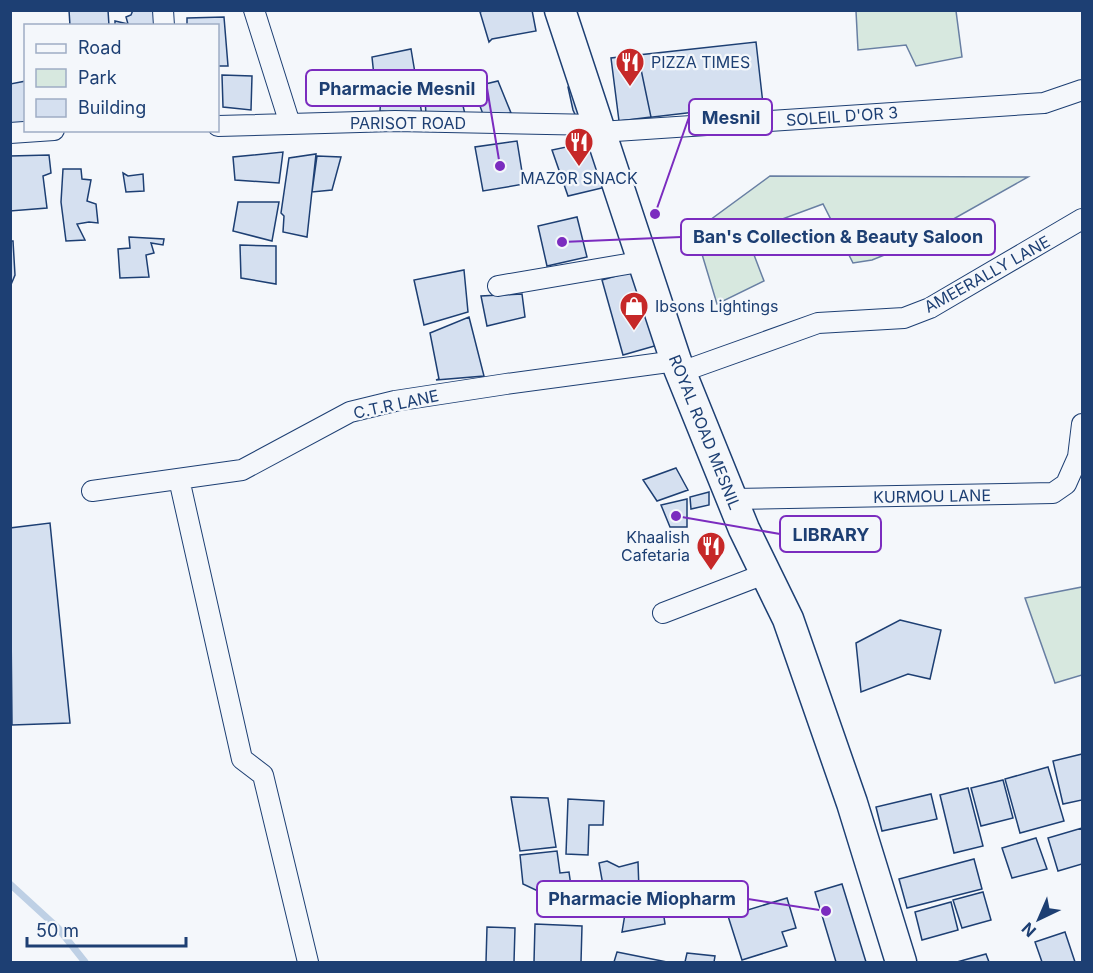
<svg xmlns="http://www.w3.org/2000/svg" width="1093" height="973" viewBox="0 0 1093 973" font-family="Inter,sans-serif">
<rect width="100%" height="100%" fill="#f4f7fb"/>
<!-- green -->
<path fill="#d7e8df" stroke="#687fa3" stroke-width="1.5" d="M856,11H956L962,57L916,66L906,45L858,50Z
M770,176L1028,177L902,248L872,260L853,263L823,204L755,229L751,247L764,281L717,304L695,231Z
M1082,587V675L1055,683L1025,598Z"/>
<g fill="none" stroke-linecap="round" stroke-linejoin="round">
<!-- stream -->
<path stroke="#bed0e5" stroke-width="7" d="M10,884L58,928L85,962"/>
</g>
<!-- building -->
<path fill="#d5e0f0" stroke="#1d3f73" stroke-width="1.5" d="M69,10H108L109,26H70Z
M133,10H154L158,26H115V21L128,24L126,17L131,15Z
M485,10H532L536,31L492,39L489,42L480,12Z
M224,17L228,66H218V26H187V18Z
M756,42L763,104L619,121L611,58Z
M411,49L422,115L380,111L381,95H376L372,57Z
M638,55L651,117L619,121L611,58Z
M455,73L465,114L426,116L424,76Z
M222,75L252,76L251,110L223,107Z
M26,81V125L10,124V84Z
M498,81L511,113L484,117L473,87Z
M579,85L585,116L578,121L573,110L568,87Z
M517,141L524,184L483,191L475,147Z
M590,142L606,187L568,196L552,150Z
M283,152L279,183L235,180L233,157Z
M316,154L307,237L283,232L284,216L281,213L289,158Z
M49,155L51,173L43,176L47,208L10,211V156Z
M317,156L341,157L332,190L312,192Z
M63,169H81L82,179L91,180L87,201L96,204L98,223L89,222L77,224L85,240L66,241L61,202Z
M123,173L128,176L143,174L144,191L126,192Z
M238,202H279L272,241L233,231Z
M577,217L587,257L547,266L538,226Z
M129,237L164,239L163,245L151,243L154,253L146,255L149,277L120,278L118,249L130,248Z
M10,241H13L15,275L10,287Z
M240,245L276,246V284L241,278Z
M464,270L468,312L424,325L414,280Z
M637,270L658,345L623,355L602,280Z
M522,294L525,317L487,326L481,296Z
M469,317L484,376L436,380L439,379L430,333Z
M676,468L688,490L657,501L643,480Z
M709,492V505L691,509L690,497Z
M687,499V527H670L661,505Z
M50,523L70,723L12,725L10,528Z
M900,620L941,630L930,679L908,674L861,692L856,643Z
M1082,754V800L1063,804L1053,761Z
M1048,767L1064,821L1020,833L1005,779Z
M1003,780L1013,818L981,826L971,788Z
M968,788L983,846L954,853L940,795Z
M931,794L937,819L882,831L876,807Z
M511,797L548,798L556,847L520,851Z
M568,799L604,801L603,825H589L588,855L566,854Z
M1082,828V864L1058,871L1048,838Z
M1036,838L1047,869L1012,878L1002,848Z
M557,851L560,873L569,872L574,908L523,884L520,855Z
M974,859L982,889L907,908L899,879Z
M607,861L619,867L638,862L639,890L606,902L599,863Z
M659,884L665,924L622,932L627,902L642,892Z
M842,884L866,962H836L815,892Z
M983,892L991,920L962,928L953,900Z
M787,898L796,928L782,932L787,946L742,960L728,916Z
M951,902L958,930L922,940L915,912Z
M535,924L582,926L581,962H534Z
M487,927L515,928L514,962H486Z
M1065,932L1075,962H1042L1035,942Z
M617,952L667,962H614Z
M687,953L715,956L714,962H685Z
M986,954L989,962H957Z"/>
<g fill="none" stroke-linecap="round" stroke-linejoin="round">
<!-- minor casing -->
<g stroke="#1d3f73" stroke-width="22">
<path id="minor" d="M163,10L164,26
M254,10L290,124
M218,126L395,121L598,125
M600,132L1044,103L1082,90
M10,133L54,130
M498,286L645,261
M681,372L818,323L904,318L930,308L1082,219
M179,479L242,759L263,775L308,962
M92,491L242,470L350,412L395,401L506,384L676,361
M732,499L1053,493L1066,484L1078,457L1082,424
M663,613L767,573"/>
</g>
<!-- primary casing -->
<g stroke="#1d3f73" stroke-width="33">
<path id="primary" d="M560,10L676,361L744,529L788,619L852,803L901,962"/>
</g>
<!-- minor -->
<use href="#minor" stroke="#f4f7fb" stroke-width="20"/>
<!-- primary -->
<use href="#primary" stroke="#f4f7fb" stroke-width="30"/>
</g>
<!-- icons -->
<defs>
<g id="restaurant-pin" transform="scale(1.5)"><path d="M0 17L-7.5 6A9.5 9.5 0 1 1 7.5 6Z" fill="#c62828" stroke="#f4f7fb"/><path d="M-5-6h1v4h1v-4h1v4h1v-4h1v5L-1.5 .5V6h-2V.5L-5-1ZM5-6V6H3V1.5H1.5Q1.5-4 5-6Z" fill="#fff"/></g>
<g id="shop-pin" transform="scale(1.5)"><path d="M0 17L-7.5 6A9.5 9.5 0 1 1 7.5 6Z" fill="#c62828" stroke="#f4f7fb"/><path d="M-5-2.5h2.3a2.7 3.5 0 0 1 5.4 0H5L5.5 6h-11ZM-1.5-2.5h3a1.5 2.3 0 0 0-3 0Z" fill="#fff"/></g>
</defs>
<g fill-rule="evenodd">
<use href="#restaurant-pin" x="630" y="62"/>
<use href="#restaurant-pin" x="579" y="142"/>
<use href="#shop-pin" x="634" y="306"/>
<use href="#restaurant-pin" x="711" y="546"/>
</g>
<g text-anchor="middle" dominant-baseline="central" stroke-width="4.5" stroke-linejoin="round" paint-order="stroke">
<!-- poi labels -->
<g font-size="16" fill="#1d3f73" stroke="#f4f7fb" text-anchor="start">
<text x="651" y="62">PIZZA TIMES</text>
<text x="579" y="178" text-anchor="middle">MAZOR SNACK</text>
<text x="655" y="306">Ibsons Lightings</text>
<text x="690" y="537" text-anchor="end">Khaalish<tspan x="690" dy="18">Cafetaria</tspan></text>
</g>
<!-- street labels -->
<g font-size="16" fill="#1d3f73" stroke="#f4f7fb">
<text transform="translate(842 116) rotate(-4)">SOLEIL D'OR 3</text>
<text x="408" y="123">PARISOT ROAD</text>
<text transform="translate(987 274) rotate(-29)">AMEERALLY LANE</text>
<text transform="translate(396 404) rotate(-12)">C.T.R LANE</text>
<text transform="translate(705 432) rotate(68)">ROYAL ROAD MESNIL</text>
<text transform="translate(932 496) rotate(-1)">KURMOU LANE</text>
</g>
</g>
<!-- callouts -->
<path fill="none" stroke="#7b2cbf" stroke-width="2" d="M500 166L487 88M655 214L689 117M562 242L681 237M676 516L780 534M826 911L748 899"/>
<g fill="#7b2cbf" stroke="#f4f7fb" stroke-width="2">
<circle cx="500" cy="166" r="6"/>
<circle cx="655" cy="214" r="6"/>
<circle cx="562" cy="242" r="6"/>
<circle cx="676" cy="516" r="6"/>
<circle cx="826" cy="911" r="6"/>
</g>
<g fill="#f4f7fb" stroke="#7b2cbf" stroke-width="2">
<rect x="306" y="70" width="181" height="36" rx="6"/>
<rect x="689" y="99" width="83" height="36" rx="6"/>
<rect x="681" y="219" width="314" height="36" rx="6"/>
<rect x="780" y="516" width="101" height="36" rx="6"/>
<rect x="537" y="881" width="211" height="36" rx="6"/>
</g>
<g font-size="18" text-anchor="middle" font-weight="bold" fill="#1d3f73">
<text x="397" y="95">Pharmacie Mesnil</text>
<text x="731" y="124">Mesnil</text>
<text x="838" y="243">Ban's Collection &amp; Beauty Saloon</text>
<text x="831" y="541">LIBRARY</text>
<text x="642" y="905">Pharmacie Miopharm</text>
</g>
<!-- border -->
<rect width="1093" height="973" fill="none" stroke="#1d3f73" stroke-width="24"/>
<!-- legend -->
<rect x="24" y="24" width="195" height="108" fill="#f4f7fb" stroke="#9eadc5" stroke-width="1.5"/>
<rect x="36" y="44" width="30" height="9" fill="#f4f7fb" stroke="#9eadc5" stroke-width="1.5"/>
<text x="78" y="54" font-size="18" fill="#1d3f73">Road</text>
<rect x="36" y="69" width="30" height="18" fill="#d7e8df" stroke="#9eadc5" stroke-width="1.5"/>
<text x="78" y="84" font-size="18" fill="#1d3f73">Park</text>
<rect x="36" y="99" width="30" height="18" fill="#d5e0f0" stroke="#9eadc5" stroke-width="1.5"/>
<text x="78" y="114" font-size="18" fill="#1d3f73">Building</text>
<!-- north arrow -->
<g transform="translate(1039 919) rotate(224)" stroke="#f4f7fb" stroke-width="4.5" paint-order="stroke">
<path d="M0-4.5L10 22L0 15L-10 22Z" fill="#1d3f73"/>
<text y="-9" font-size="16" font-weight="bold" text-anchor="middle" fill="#1d3f73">N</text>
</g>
<!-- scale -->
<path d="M27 937v9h159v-9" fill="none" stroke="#1d3f73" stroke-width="3"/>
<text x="36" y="937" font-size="18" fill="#1d3f73" stroke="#f4f7fb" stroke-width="4.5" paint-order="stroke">50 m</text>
</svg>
